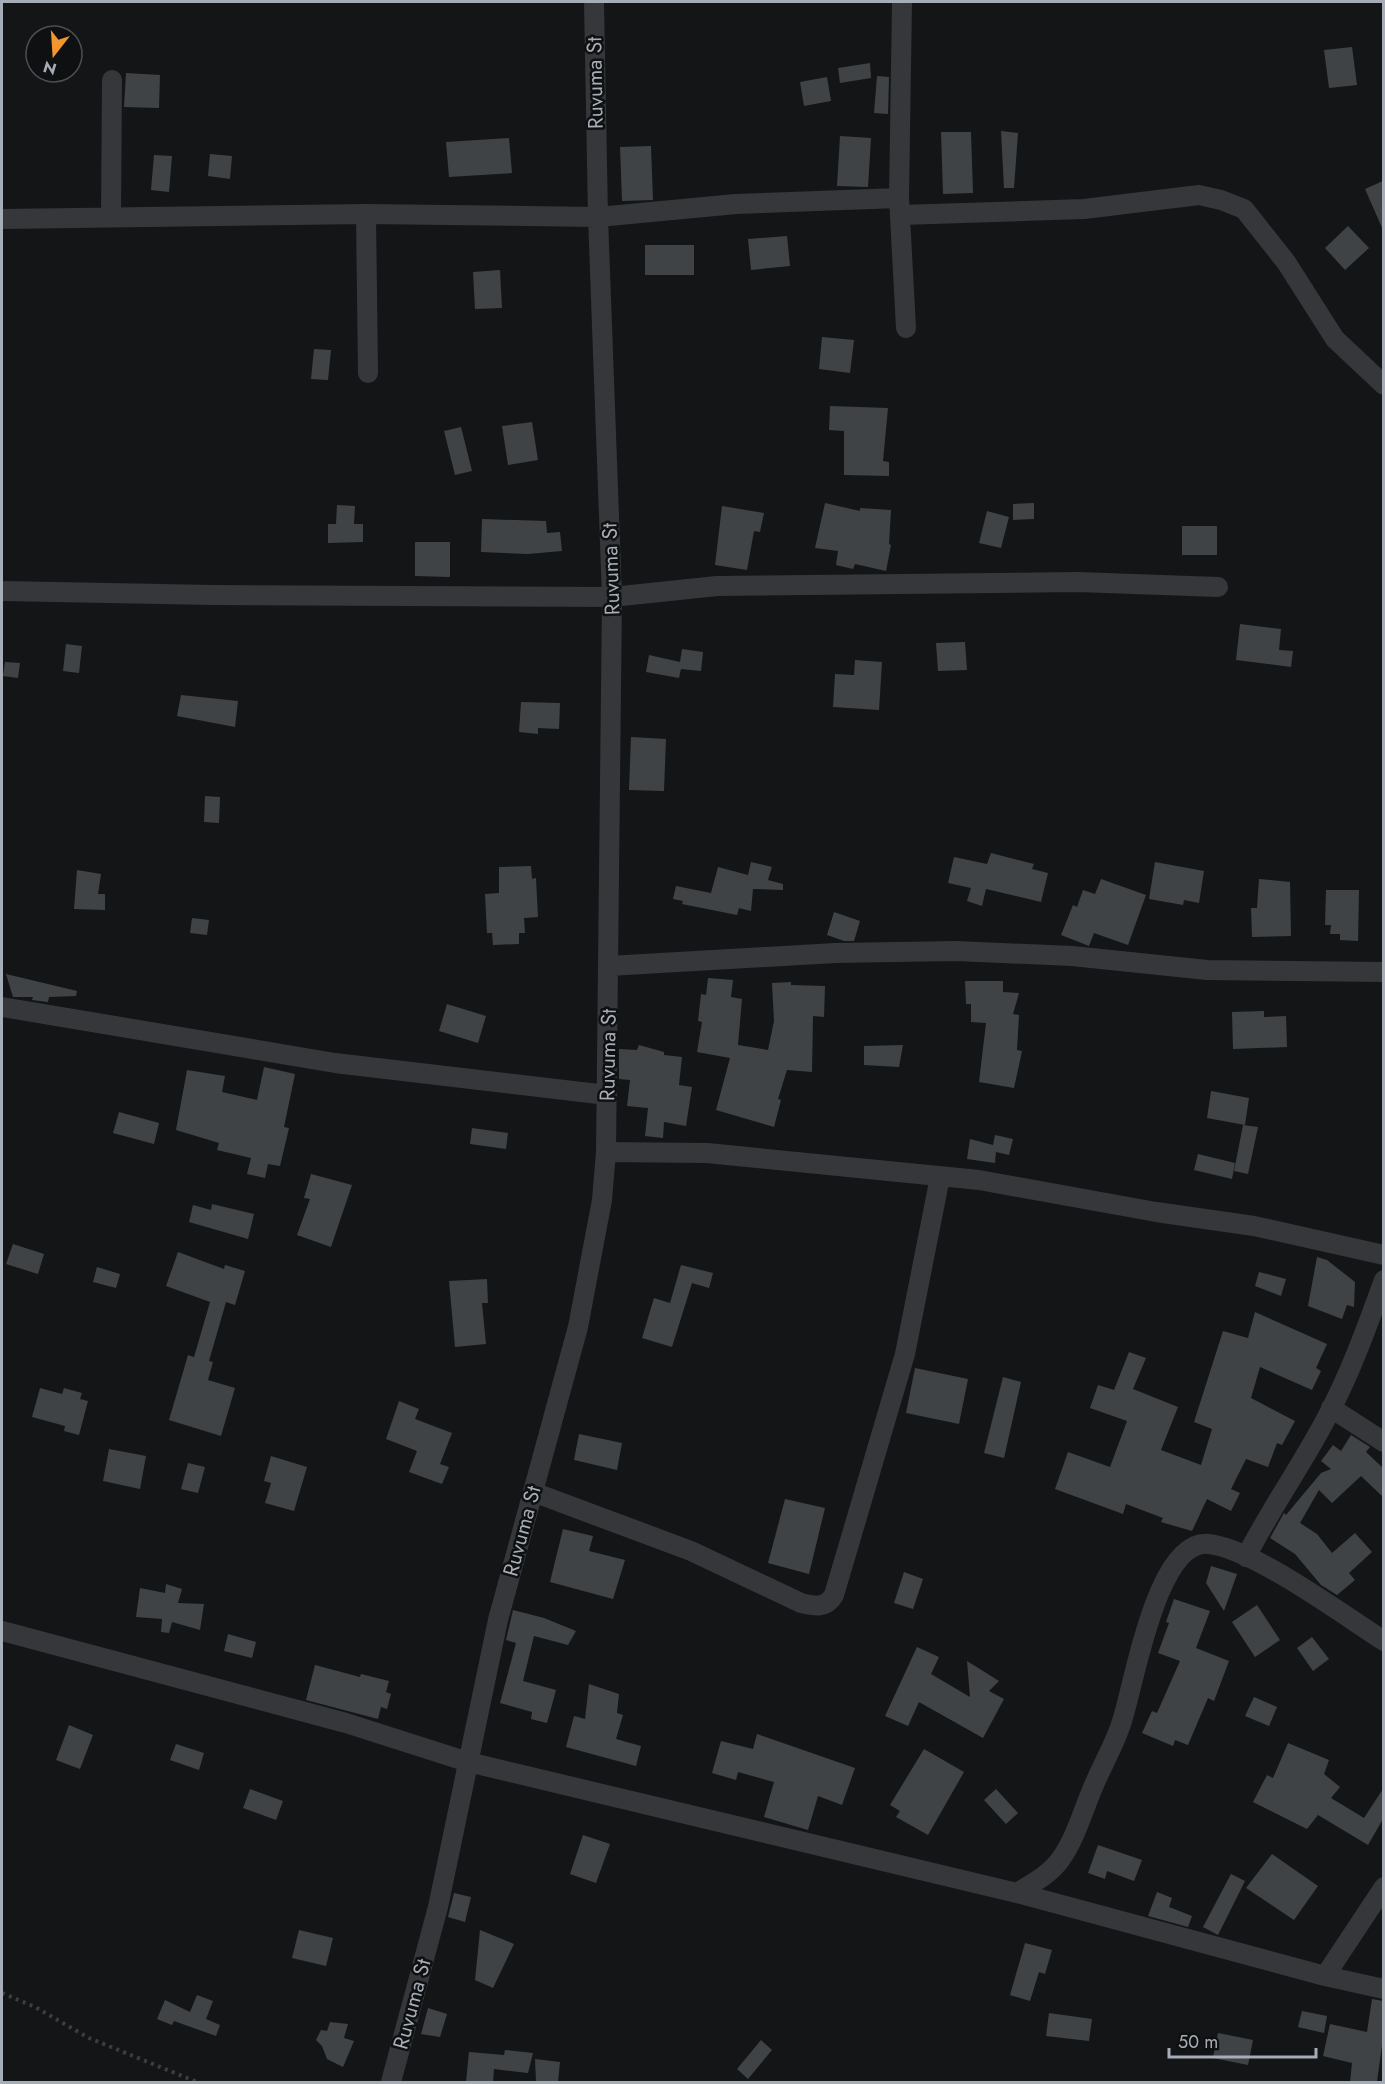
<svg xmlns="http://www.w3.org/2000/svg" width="1385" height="2084" viewBox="0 0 1385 2084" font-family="Jost,sans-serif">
<rect width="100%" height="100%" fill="#141516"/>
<!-- building -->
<path fill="#404346" d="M1352,47L1357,85L1329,88L1324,50Z
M870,63L871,78L840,83L838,68Z
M126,73L160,75L159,108L124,107Z
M877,76L889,77L888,114L874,113Z
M827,77L831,101L804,106L800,82Z
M1001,131L1018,133L1014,188H1004Z
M941,132H971L973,193L943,194Z
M840,136L871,138L868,187L837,186Z
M509,138L512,173L449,177L446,142Z
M651,146L653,200L622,201L620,147Z
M210,154L232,156L230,179L208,176Z
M154,155L172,156L169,192L151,190Z
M1383,181V230L1365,189Z
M1348,226L1369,248L1345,270L1325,248Z
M787,236L790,266L751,270L748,239Z
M645,245H694V275H645Z
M500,270L502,308L475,309L473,272Z
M822,337L854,340L850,373L819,369Z
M314,349L331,350L328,380L311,379Z
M830,406L888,408L883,461L889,462V476L844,475V431L829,430Z
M532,422L538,460L508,465L502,426Z
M461,427L472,471L455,475L444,431Z
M825,503L860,511V508L891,510L889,544L891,545L886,571L855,564L853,569L836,565L838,551L815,548Z
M1034,503V519L1013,520V504Z
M337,505L355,506L354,524H363V542L328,543V524H336Z
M722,506L764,513L760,532L754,531L747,570L715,565Z
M987,511L1009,517L1001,548L979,543Z
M482,519L546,521L547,533L560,532L562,551L528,554L481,552Z
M1182,526H1217V555H1182Z
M415,542H450V577L415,576Z
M1240,624L1281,629L1279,650L1293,651L1291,667L1236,660Z
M965,642L967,670L938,671L936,643Z
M66,644L82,646L79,673L63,671Z
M682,649L703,652L701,671L681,669L679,678L646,672L649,655L680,662Z
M855,660L882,662L879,710L833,707L835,674L854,675Z
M5,662L20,663L18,678L3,676Z
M181,695L238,701L235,727L177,716Z
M521,702L560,703L559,729L538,728V734L519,732Z
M631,737L666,739L664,791L629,790Z
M205,796L220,797L219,823L204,822Z
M991,853L1034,864L1032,869L1048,873L1041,902L986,889L982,906L967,901L971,888L948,883L954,857L987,864Z
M751,862L772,867L768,880L783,884V890L753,889L751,911L739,908L737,915L682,904L683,901L673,899L676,886L711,893L718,867L748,875Z
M1155,862L1204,871L1199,903L1184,900L1183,905L1149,899Z
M531,866L532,879L536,878L538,917L524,918L525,933H519V944L493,945L492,933H487L485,894L499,893V867Z
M77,870L101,874L98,894H105V910L74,909Z
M1101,879L1146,895L1128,945L1094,933L1089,946L1061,935L1073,905L1077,907L1083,890L1095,894Z
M1259,879L1290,882L1291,936L1252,937L1251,908H1257Z
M1326,890H1359L1358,941L1340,940V934H1330L1331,925H1325Z
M834,912L860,921L854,941H844L827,935Z
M192,918L209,920L207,935L190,933Z
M6,974L77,991L76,996L49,997L48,1002L32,1000L33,997H13Z
M708,978L733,980L731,997L742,999L738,1045L768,1050L774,1021L772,983L791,982V985L825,986L824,1017L813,1016L812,1072L787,1070L778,1099L781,1100L774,1127L716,1110L730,1058L697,1052L702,1022L698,1021L701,994L706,995Z
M965,981H1003V992L1019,993L1013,1014L1019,1015L1017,1050L1022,1051L1014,1088L979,1082L986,1023L971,1022V1004H966Z
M447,1004L486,1016L478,1043L439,1031Z
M1264,1011V1017L1286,1016L1287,1047L1233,1049L1232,1012Z
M639,1045L664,1052V1055L682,1057L679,1085L692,1087L686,1126L664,1122L663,1138L645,1136L648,1108L627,1106L630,1080L619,1079V1049L637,1050Z
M903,1045L899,1067L864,1065V1046Z
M264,1067L295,1074L284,1127L289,1128L280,1166L268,1164L265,1178L247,1174L251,1158L217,1150L219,1143L176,1130L187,1070L225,1076L222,1092L257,1100Z
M1211,1091L1249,1098L1245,1125L1207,1118Z
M119,1112L159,1123L154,1144L113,1133Z
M1243,1125L1258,1127L1248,1174L1234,1171Z
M472,1128L508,1133L506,1149L470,1144Z
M995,1135L1013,1139L1009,1155L996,1152L995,1163L967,1159L970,1139L993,1145Z
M1198,1154L1235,1163L1232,1179L1194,1170Z
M311,1174L352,1185L331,1247L297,1235L310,1199L304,1198Z
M212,1204L254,1214L248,1239L189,1222L193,1205L211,1210Z
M13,1244L44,1254L38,1274L6,1264Z
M178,1252L224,1269L225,1265L245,1271L235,1305L226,1302L209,1361L213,1362L208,1380L235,1388L221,1436L169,1420L188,1355L194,1357L210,1302L166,1286Z
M1317,1257L1327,1260L1355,1282L1354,1307L1347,1305L1342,1319L1308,1306Z
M681,1265L713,1273L709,1288L692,1283L672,1347L642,1338L654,1298L670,1303Z
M97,1267L120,1274L116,1288L93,1282Z
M1259,1272L1286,1279L1281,1296L1255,1286Z
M487,1279L488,1303H482L486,1344L455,1347L449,1281Z
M1255,1312L1327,1344L1316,1368L1321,1371L1312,1390L1260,1367L1251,1398L1295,1421L1282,1445L1277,1443L1268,1467L1246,1459L1231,1489L1240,1493L1231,1511L1207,1499L1192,1531L1161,1522L1163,1518L1126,1504L1123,1514L1055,1489L1068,1452L1110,1467L1127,1421L1090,1408L1098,1385L1114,1390L1129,1352L1146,1358L1133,1389L1178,1407L1161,1450L1201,1465L1212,1429L1194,1422L1223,1331L1248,1338Z
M915,1368L968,1379L959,1424L906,1413Z
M1003,1377L1021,1382L1004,1458L984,1453Z
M40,1388L62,1394L64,1388L82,1393L80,1399L88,1401L79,1435L64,1431L65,1426L32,1417Z
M399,1401L419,1409L415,1419L452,1433L440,1464L449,1467L442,1484L409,1472L417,1451L386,1439Z
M579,1434L622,1443L617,1470L574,1460Z
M1351,1435L1370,1447L1366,1452L1383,1468V1497L1361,1476L1332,1503L1319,1490L1300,1523L1317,1534L1332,1553L1355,1533L1372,1552L1349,1573L1355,1580L1337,1595L1321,1585L1295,1554L1270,1538L1284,1513L1286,1515L1321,1473L1331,1469L1321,1461L1333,1445L1341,1451Z
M109,1449L146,1456L140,1489L103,1481Z
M271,1456L307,1467L294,1511L265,1503L271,1483L264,1481Z
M188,1463L205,1467L198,1493L181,1489Z
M785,1499L825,1508L809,1574L768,1563Z
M563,1529L593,1536L589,1551L625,1560L613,1599L550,1582Z
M1211,1566L1237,1574L1224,1611L1206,1583Z
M904,1572L923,1579L913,1609L894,1603Z
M166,1584L182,1589L178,1603L204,1604L200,1630L172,1622L169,1633L161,1632L162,1619L136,1617L140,1588L165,1593Z
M1174,1599L1210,1611L1196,1648L1229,1661L1214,1701L1208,1698L1188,1745L1175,1740L1173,1746L1142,1733L1152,1711L1157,1713L1180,1661L1158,1653L1169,1623L1166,1622Z
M1257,1605L1280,1640L1255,1657L1232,1622Z
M513,1610L544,1618L576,1631L568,1645L534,1636L523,1681L556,1690L547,1723L531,1719L532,1712L500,1703L516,1643L506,1640Z
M228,1634L256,1642L252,1658L224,1651Z
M1312,1637L1329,1659L1313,1671L1297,1648Z
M917,1647L939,1657L931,1674L970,1697L967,1661L999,1681L989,1691L1004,1699L983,1738L919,1702L908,1726L885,1716Z
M315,1665L360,1677L361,1674L389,1681L386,1692L391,1694L387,1709L381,1707L378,1719L306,1700Z
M589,1684L619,1694L617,1713L623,1715L616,1739L641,1746L636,1766L566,1747L574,1716L585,1719Z
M1254,1697L1277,1707L1269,1726L1245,1716Z
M69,1725L93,1735L80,1769L56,1760Z
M757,1734L855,1768L842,1805L818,1796L808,1830L764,1817L774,1782L738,1772L736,1780L712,1773L721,1741L753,1749Z
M1288,1743L1329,1760L1324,1774L1340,1787L1331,1798L1364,1818L1383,1789V1819L1368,1845L1318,1815L1307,1829L1253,1802L1267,1775L1273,1778Z
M176,1744L204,1753L199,1770L170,1760Z
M924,1749L964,1772L928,1835L896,1817L900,1811L890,1805Z
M250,1789L283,1801L276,1820L243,1808Z
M996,1789L1018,1813L1006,1824L984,1800Z
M583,1835L610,1844L596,1883L570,1874Z
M1098,1845L1142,1860L1134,1881L1107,1871L1105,1879L1088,1873Z
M1272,1854L1318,1886L1294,1920L1246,1888Z
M1231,1874L1245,1881L1218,1935L1203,1927Z
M1157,1892L1172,1898L1169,1907L1192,1916L1188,1927L1148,1916Z
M454,1893L471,1897L465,1922L448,1917Z
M299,1930L333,1938L326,1966L292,1958Z
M480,1930L514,1944L493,1988L475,1980Z
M1025,1943L1052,1950L1045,1974L1039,1972L1030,2001L1010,1995Z
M197,1995L213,2001L206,2019L220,2025L216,2036L174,2021L172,2025L157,2019L165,2000L190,2012Z
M1372,1999L1383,2001V2038L1377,2082H1350L1352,2063L1323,2056L1330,2024L1367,2032Z
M428,2008L447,2014L440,2037L421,2034Z
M1302,2011L1327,2016L1324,2033L1298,2027Z
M1049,2013L1092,2019L1089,2041L1046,2036Z
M330,2022L348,2024L344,2038L354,2041L343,2067L327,2059L322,2046L316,2040L321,2030L327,2031Z
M1218,2033L1253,2040L1248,2065L1213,2058Z
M761,2040L772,2050L748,2079L737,2069Z
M505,2050L533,2053L528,2073L494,2069L493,2082H466L469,2052L504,2055Z
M535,2059L560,2062L558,2082H536Z"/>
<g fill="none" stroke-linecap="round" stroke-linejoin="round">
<!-- path -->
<path stroke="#3b3e42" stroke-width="4" stroke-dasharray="3 4.5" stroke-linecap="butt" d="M2,1993L35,2007L89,2038L197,2082"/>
<!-- street -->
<path stroke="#35373b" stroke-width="20" d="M902,2L899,198L906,328
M366,214L368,373
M900,215L1084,209L1199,195L1221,200L1244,209L1286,262L1335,339L1384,385
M111,217L112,80
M2,219L366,214L598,217L736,204L899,198
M2,591L214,595L612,597L717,586L1077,582L1218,587
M609,966L835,953L956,951L1072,956L1207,970L1384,972
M2,1007L335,1063L607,1095
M606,1152L707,1153L979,1180L1156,1212L1254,1226L1384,1255
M1331,1408L1384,1442
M533,1492L691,1551L801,1603C814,1606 826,1609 834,1595L905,1354L940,1177
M1246,1557C1271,1508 1302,1465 1327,1417C1350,1374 1367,1327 1384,1280
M2,1631L346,1723L468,1762L1017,1893L1325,1976L1384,1989
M1017,1893C1033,1883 1049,1875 1060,1860C1076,1838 1083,1810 1094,1785C1102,1766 1113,1747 1120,1727C1134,1690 1155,1538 1209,1544C1254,1549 1343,1615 1384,1641
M1325,1976L1384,1887
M391,2082L438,1907L498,1620L578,1327L602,1200L606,1152L612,597L598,217L594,2"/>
</g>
<g text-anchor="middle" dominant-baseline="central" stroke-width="5" stroke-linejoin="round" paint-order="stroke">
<!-- street labels -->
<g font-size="21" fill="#a6adb7" stroke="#0f1011">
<text transform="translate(595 83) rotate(-91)">Ruvuma St</text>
<text transform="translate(611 569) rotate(-92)">Ruvuma St</text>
<text transform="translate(608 1055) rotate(-89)">Ruvuma St</text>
<text transform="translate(522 1531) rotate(-75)">Ruvuma St</text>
<text transform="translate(412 2004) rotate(-75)">Ruvuma St</text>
</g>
</g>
<!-- border -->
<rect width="1385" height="2084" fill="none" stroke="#a6adb7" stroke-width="6"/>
<!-- north arrow -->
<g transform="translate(54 54) rotate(197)"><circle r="28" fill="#0f1011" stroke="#4b4f53" stroke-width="1.5"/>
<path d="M0-4.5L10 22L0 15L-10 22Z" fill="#f4962e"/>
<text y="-9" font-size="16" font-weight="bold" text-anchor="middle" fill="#a6adb7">N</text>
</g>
<!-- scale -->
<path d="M1169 2048v9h147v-9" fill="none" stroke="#a6adb7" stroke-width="3"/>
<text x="1178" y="2048" font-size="18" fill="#a6adb7" stroke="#0f1011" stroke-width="4.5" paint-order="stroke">50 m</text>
</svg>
